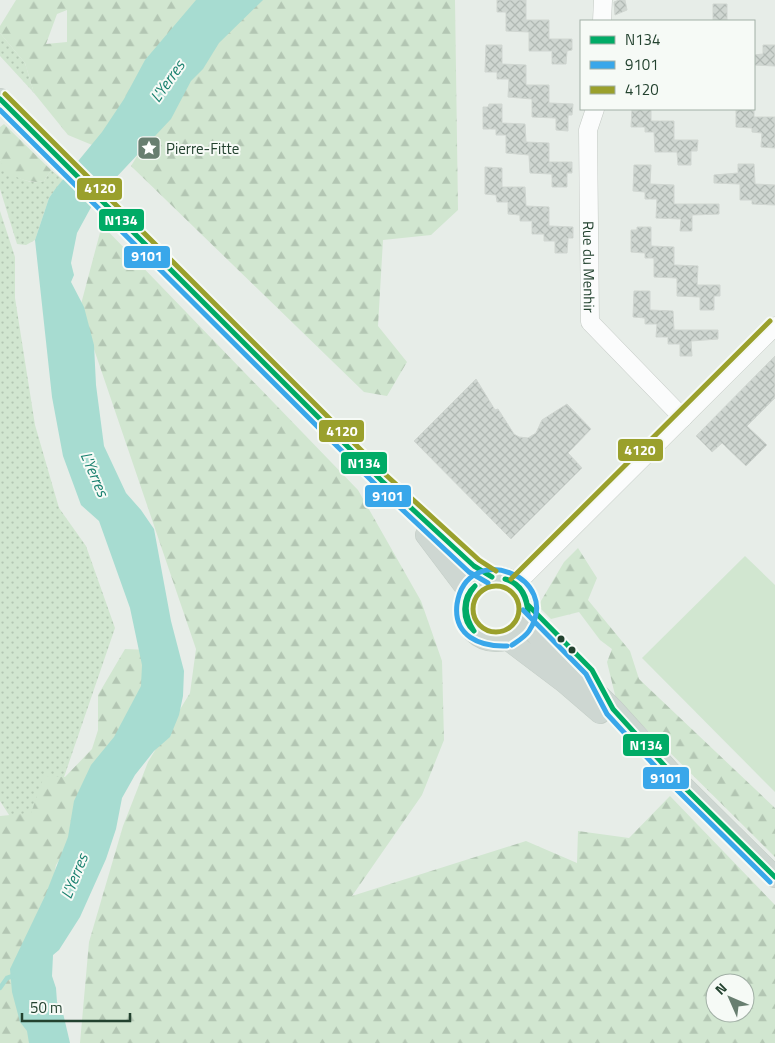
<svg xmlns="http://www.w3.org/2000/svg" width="775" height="1043" viewBox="0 0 775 1043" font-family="'Titillium Web',sans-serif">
<defs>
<pattern id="grass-dots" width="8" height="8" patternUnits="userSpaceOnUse" patternTransform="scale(1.25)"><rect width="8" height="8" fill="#d1e6d0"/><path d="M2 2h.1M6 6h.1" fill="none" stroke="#b3c6b3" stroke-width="1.8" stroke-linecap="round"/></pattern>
<pattern id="forest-firs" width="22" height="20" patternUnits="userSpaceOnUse" patternTransform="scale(1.25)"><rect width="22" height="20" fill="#d1e6d0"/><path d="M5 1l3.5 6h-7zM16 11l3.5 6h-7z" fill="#b3c6b3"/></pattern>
<pattern id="building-cross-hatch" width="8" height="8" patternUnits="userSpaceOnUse" patternTransform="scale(1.25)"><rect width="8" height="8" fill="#cfd6d1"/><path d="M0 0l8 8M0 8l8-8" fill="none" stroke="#b1b9b4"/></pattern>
</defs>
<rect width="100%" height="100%" fill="#e7ede8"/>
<!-- grass -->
<path fill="url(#grass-dots)" d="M0,33L25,63L34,93L0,56Z
M0,160C11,174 25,186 44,181L51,170L63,180L49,198L35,240L26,245L17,244L0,189Z
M0,211L15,257V298L35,425L59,508L86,546L115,628L62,783L37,817L13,821L0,801Z"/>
<!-- forest -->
<path fill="url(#forest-firs)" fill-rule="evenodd" d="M16,0H208L97,147L68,135L34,93L25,63L0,33V26ZM67,10V42L46,44L57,14Z
M252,0H455L458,210L431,235L383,240L378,326L407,362L387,396L364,392L131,166C167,109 203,47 252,0Z
M4,124L51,170L44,181C30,185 5,176 0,160C0,151 0,136 0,127Z
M102,225L358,490L421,601L442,661L444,740L422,795L352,896L526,841L577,863L578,831L629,838L670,796L775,905V1043H80L89,942L123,826L148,762L190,693L196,649L80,308ZM715,983H745V1013H715Z
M578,548L597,578L588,600L630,651L639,679L775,808V857L616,699L607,662L612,649L600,640L579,612L551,619L538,606L564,562Z
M125,649L148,650L146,685L84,821L56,865L45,921L37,1043H0V816L31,813L44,776L65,777L92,749L98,730V695Z"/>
<!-- pitch -->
<path fill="#d1e6d0" d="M745,556L775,585V792L642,658Z"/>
<!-- water -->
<path fill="#a7dcd1" d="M196,0H263L219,43L203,69L191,81L171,119L95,200L77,233L71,263L74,275L71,282L84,307L94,345L96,385L104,446L126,493L141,510L154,529L171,621L184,671L183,696L179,715L170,737L154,751L135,775L122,798L116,829L106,859L80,917L59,950L53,955L52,976L56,988L57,1002L63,1013L70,1043H29L27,1031L20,1022L12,992L10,969L45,896L68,837L74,801L91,765L114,737L141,686L142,665L130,608L99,521L81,505L63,456L52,397L35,240L49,198L56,188L102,132L124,99L145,60Z"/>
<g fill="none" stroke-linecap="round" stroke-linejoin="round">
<!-- stream -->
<path stroke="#a7dcd1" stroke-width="4.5" d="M0,988L7,978L13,976"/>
</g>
<!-- building -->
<path fill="url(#building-cross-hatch)" stroke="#d0d6d1" d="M497,0H526V20H549V39H572V50L567,51L566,64H552V51H529V32L506,31V12H497Z
M619,0H625L627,10L615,15L614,2Z
M713,4H727V21H713Z
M486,45H502V64L526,65V85H549V103L573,104L572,115H568V131L556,130V118L532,117V99L508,97L509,79H497V72H485Z
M763,45H775V66L754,65V55L763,54Z
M489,104H502V123L525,124L526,142L549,143V162H572V173H567V187H552V174L530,173L529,155L506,153V135H496V129H483V107H488Z
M632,109H651V121H674V140H698L697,151H691V165H678L677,152H655L654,132H645V127H631Z
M736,109H754V117H775V148L761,147L762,133L752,132V128L736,127Z
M738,164H754L755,184L775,185V205L752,204V200H740V184L714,183V175L738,173Z
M634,165H651L650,184L674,185V204H719V214L692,215V231H680L681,219L656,218L657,199H645V192L633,191Z
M485,167L502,168V187H525L526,206L549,207V226L573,227V238H568L567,253H555V241H544V234H532V221H520V215L508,214V202H497L496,195L485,194Z
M637,227H651V246L674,247V265L698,266L697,285H720V296H714V310H700V297L677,296V278L654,277V258H645V253L631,252V230H637Z
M634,291H650V310L673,311L674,330H718V339L691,341L692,356H680V344H668V337H656L657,324H645V318L633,317Z
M775,356V398L747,426L767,445L746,466L722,443L712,452L696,436Z
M476,379L495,410L498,409L514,434L519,437L528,438L536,433L542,420L567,404L591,429L568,453L582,468L511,539L414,441Z"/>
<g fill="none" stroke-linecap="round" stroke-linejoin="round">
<!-- minor casing -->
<g stroke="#c4cac5" stroke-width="19">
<g id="minor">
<path d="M602,21L603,0"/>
<path id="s1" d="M595,109L588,130L590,322L683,418"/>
<path d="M516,584L775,326"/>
</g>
</g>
<!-- major casing -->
<g stroke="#c2ccc5" stroke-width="22">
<path id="major" d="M0,99L382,481L474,566L492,577
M426,535L469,592
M464 609a32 32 0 1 1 64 0a32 32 0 1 1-64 0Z
M526,621L537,635L613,709L683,786L775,877
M507,639L564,682L600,713"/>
</g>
<!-- minor -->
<use href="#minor" stroke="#fbfcfc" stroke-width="18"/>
<!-- major -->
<use href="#major" stroke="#ced7d2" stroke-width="21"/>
<!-- bus-1 casing -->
<g stroke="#f6faf6" stroke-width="9">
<path id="bus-1" d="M0,99L382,481L474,566L492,577
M505,579C522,583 528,598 528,614
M505,579C521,584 527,599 528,614
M528,605L592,670L613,709L683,786L775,877
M474,631C461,620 462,597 475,586
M474,631C464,615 463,601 475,586"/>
</g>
<!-- bus-2 casing -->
<g stroke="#f6faf6" stroke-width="9">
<path id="bus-2" d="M0,110L377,486L469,572L488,583
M523,610L586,674L607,714L678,791L770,882
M507,646C480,647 453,636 457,604C467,539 564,577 529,631C525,637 518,641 512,645"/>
</g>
<!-- bus-3 casing -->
<g stroke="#f6faf6" stroke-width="9">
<path id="bus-3" d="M5,94L387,476L479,560L496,571
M511,579L770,321
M473 609a23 23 0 1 1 46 0a23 23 0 1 1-46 0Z"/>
</g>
<!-- bus-1 -->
<use href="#bus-1" stroke="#00ab66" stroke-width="5"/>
<!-- bus-2 -->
<use href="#bus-2" stroke="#39a7ea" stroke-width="5"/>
<!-- bus-3 -->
<use href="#bus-3" stroke="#9aa02c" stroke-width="5"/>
</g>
<!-- icons -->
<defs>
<g id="sight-square" transform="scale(1.25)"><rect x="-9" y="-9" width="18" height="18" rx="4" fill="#687e70" stroke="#f6faf6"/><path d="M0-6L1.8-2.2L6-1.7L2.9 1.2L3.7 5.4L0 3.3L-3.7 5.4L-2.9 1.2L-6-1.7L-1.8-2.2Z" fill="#fff"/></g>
</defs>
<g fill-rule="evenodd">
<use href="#sight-square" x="149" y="148"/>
</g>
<!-- markers -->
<g fill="#23422f" stroke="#f6faf6" stroke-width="2">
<circle cx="561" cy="639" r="4.5"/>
<circle cx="572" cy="650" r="4.5"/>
</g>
<g text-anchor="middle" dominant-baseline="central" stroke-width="4" stroke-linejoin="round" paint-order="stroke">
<!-- poi labels -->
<g font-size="15" fill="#23422f" stroke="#f6faf6" text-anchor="start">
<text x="166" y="148">Pierre-Fitte</text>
</g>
<!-- street labels -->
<g font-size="15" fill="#23422f" stroke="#f6faf6">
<text stroke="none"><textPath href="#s1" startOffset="159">Rue du Menhir</textPath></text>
</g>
<!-- water labels -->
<g font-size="16" font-style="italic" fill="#19816f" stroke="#f6faf6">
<text transform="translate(167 81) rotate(-55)">L'Yerres</text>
<text transform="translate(95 474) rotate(67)">L'Yerres</text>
<text transform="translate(74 876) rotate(-68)">L'Yerres</text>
</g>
</g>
<g stroke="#f6faf6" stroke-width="2">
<rect x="76" y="177" width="47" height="24" rx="5" fill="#9aa02c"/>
<rect x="98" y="208" width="47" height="24" rx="5" fill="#00ab66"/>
<rect x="123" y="245" width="48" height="24" rx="5" fill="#39a7ea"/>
<rect x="318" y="419" width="47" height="24" rx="5" fill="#9aa02c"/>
<rect x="617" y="438" width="47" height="24" rx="5" fill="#9aa02c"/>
<rect x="340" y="451" width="48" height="24" rx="5" fill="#00ab66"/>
<rect x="364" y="484" width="48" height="24" rx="5" fill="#39a7ea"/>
<rect x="622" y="733" width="48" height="24" rx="5" fill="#00ab66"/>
<rect x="642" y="766" width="48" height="24" rx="5" fill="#39a7ea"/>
</g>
<g font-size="14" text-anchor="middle" font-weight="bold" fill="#fff">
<text x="100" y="193">4120</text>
<text x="121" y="225">N134</text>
<text x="147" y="261">9101</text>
<text x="342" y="436">4120</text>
<text x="640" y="455">4120</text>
<text x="364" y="468">N134</text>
<text x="388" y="501">9101</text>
<text x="646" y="750">N134</text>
<text x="666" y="783">9101</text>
</g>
<!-- legend -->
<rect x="580" y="20" width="175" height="90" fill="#f6faf6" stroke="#a2b0a6"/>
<rect x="590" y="36" width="25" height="8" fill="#00ab66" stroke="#a2b0a6"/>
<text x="625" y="45" font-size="15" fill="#23422f">N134</text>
<rect x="590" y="61" width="25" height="8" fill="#39a7ea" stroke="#a2b0a6"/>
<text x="625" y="70" font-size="15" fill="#23422f">9101</text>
<rect x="590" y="86" width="25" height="8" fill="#9aa02c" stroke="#a2b0a6"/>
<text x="625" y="95" font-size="15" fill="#23422f">4120</text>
<!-- north arrow -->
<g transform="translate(730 998) rotate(315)"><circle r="24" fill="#f6faf6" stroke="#a2b0a6"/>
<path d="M0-4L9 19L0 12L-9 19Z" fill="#687e70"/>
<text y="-8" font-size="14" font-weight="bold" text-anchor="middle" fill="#23422f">N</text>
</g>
<!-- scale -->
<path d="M22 1013v8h108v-8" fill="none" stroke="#23422f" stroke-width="2.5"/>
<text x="30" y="1013" font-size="15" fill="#23422f" stroke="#f6faf6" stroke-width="4" paint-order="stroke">50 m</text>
</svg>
